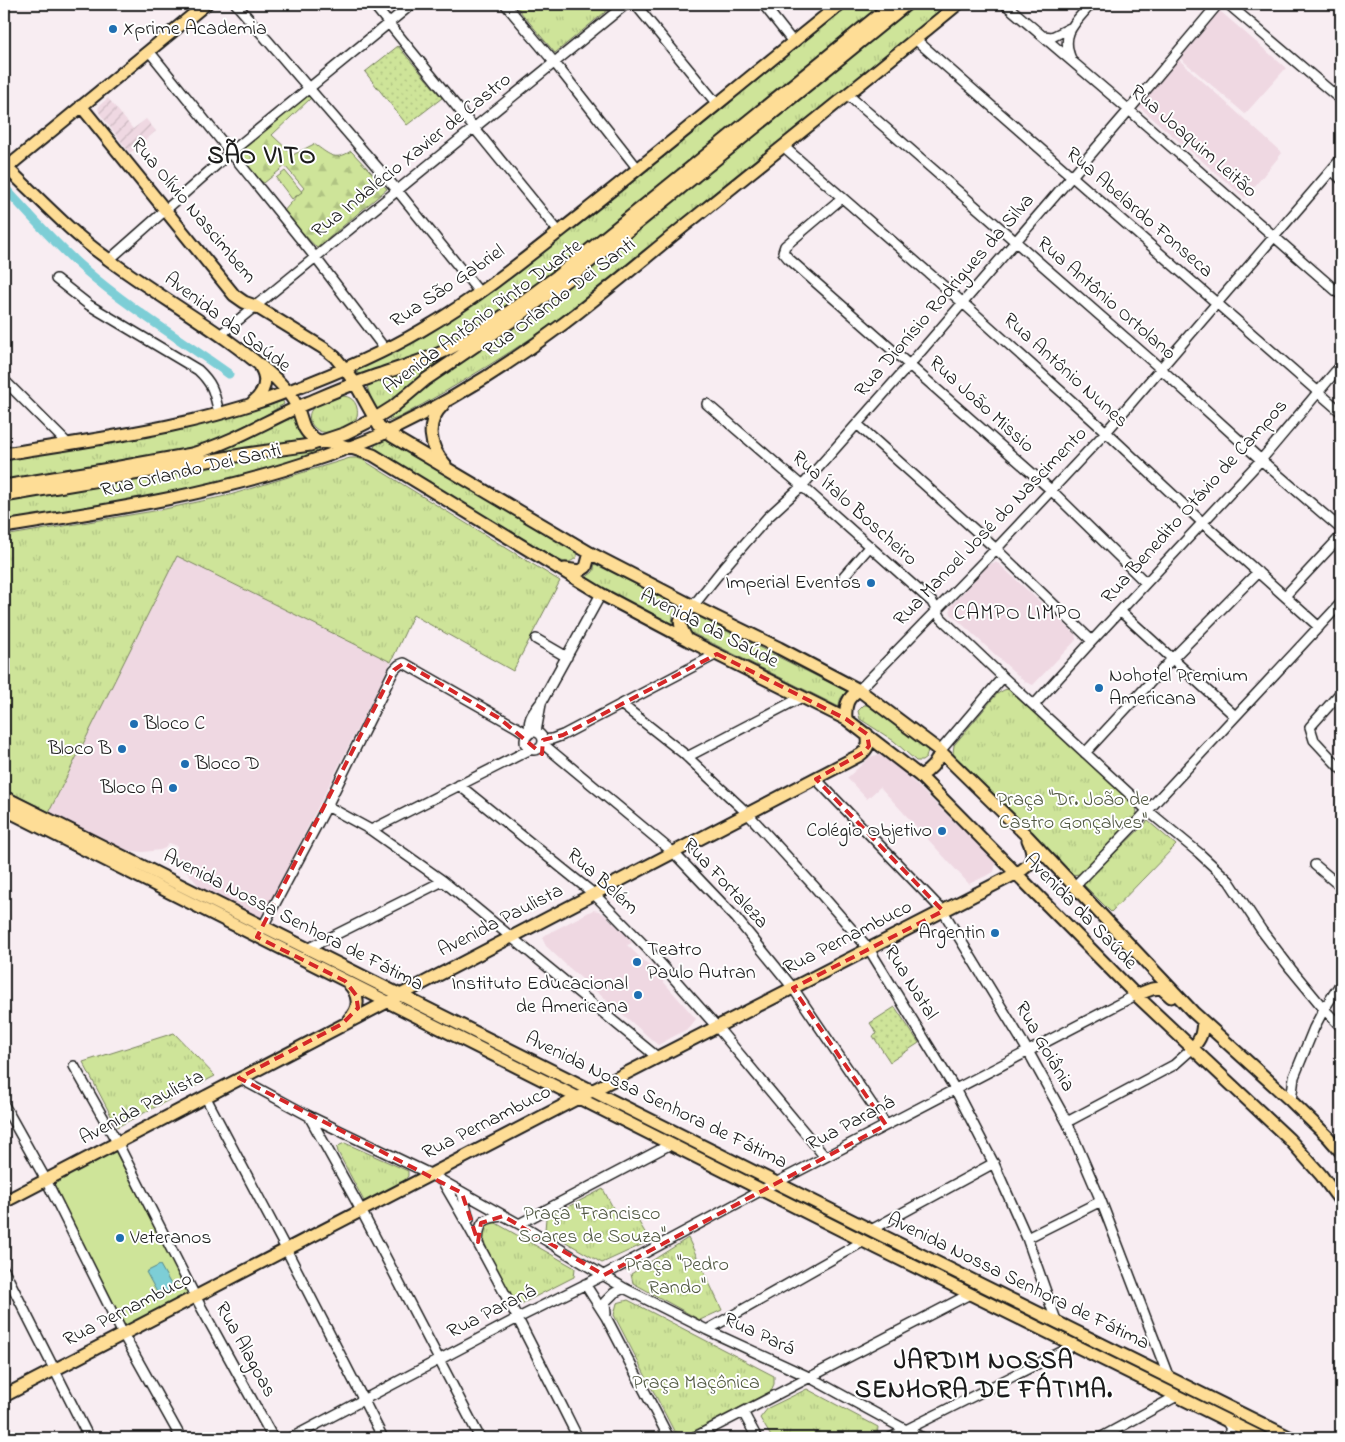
<svg xmlns="http://www.w3.org/2000/svg" width="1345" height="1442" viewBox="0 0 1345 1442" font-family="'Indie Flower',sans-serif">
<defs>
<pattern id="industrial-furrows" width="10" height="10" patternUnits="userSpaceOnUse" patternTransform="scale(1.25)"><rect width="10" height="10" fill="#efd8e2"/><path d="M-1 1l2-2M0 10L10 0M9 11l2-2" fill="none" stroke="#ccb9c1"/></pattern>
<pattern id="grass-tufts" width="24" height="20" patternUnits="userSpaceOnUse" patternTransform="scale(1.25)"><rect width="24" height="20" fill="#cee499"/><path d="M3 7l-1-3M5 7V3M7 7l1-3M15 17l-1-3M17 17v-4M19 17l1-3" fill="none" stroke="#b0c383"/></pattern>
<pattern id="forest-firs" width="22" height="20" patternUnits="userSpaceOnUse" patternTransform="scale(1.25)"><rect width="22" height="20" fill="#cee499"/><path d="M5 1l3.5 6h-7zM16 11l3.5 6h-7z" fill="#b0c383"/></pattern>
<pattern id="garden-dots" width="8" height="8" patternUnits="userSpaceOnUse" patternTransform="scale(1.25)"><rect width="8" height="8" fill="#cee499"/><path d="M2 2h.1M6 6h.1" fill="none" stroke="#b0c383" stroke-width="1.8" stroke-linecap="round"/></pattern>
</defs>
<rect width="100%" height="100%" fill="#f8edf2"/>
<filter id="ink" filterUnits="userSpaceOnUse"><feTurbulence type="fractalNoise" baseFrequency=".02" numOctaves="2"/><feDisplacementMap in="SourceGraphic" scale="10" xChannelSelector="R" yChannelSelector="G"/><feConvolveMatrix kernelMatrix="1 2 1 2 8 2 1 2 1" color-interpolation-filters="sRGB"/></filter>
<g filter="url(#ink)">
<!-- built -->
<path fill="#efd8e2" d="M1220,11L1286,68L1245,114L1180,58Z
M1178,59L1282,153L1245,198L1138,106Z
M177,556L391,662L263,916L258,917L215,896L198,885L178,860L176,853L177,846L169,843L165,848L160,850L143,852L125,850L49,812Z
M995,562L999,564L1076,635V640L1033,685L1025,682L951,614L950,607L988,565Z
M880,754L886,755L996,863L994,872L969,884L880,787L867,799L847,778L870,757Z
M593,910L599,911L605,915L625,934L632,943L627,945L651,968L654,965L657,967L655,972L696,1019L689,1028L658,1045L566,965L546,946L543,940V936Z"/>
<!-- industrial -->
<path fill="url(#industrial-furrows)" d="M108,98L133,129L146,119L156,131L130,153L100,114L98,109L100,105Z"/>
<!-- grass -->
<path fill="url(#grass-tufts)" stroke="#75805a" d="M514,4H615L555,53Z
M851,4H883L553,275L464,337L414,359L358,374L356,369L424,337L494,291L641,175Z
M915,4H949L575,308C519,348 460,384 400,417L387,422L410,399L429,383L579,276Z
M448,356L449,357L381,409L378,410L375,408C373,402 367,389 367,384L383,377L418,368Z
M339,396C343,396 347,396 350,398C358,402 360,416 354,422C349,427 336,431 329,432C316,435 302,418 314,407C320,401 331,399 339,396Z
M282,399L284,404L243,429L220,440L193,448L4,481V459Z
M291,415L295,417C297,425 299,431 304,438L303,440L198,458Z
M387,439L430,462L575,551L577,553V557C566,567 560,560 549,554L375,450L374,448L376,443Z
M318,449L319,452C216,490 111,504 4,521V500L249,458L302,452Z
M350,458H357L363,460L560,581L513,671L413,615L391,662L177,556L49,812L4,789V536L160,510L230,495Z
M595,564L681,607L673,614L672,625L585,578L593,572Z
M697,616L848,692C842,695 839,699 839,707L690,632C685,624 688,617 697,616Z
M1008,689L1011,690L1136,806L1137,814L1080,874L1072,875L1065,871L958,760L953,753L954,745L997,694L1004,690Z
M864,705H870L912,734L928,750L926,758L922,761H916L894,741L860,719L858,711Z
M1148,821L1176,845L1111,912L1083,884Z
M174,1033L215,1076L117,1127L83,1062Z
M345,1143L408,1171V1176L405,1180L365,1203L338,1152L337,1148L340,1145Z
M603,1189L619,1219L633,1212L650,1241L602,1263L545,1230L546,1218Z
M486,1222H494L575,1268L574,1277L519,1305H512L481,1235Z
M688,1238L722,1310L700,1320L633,1283L631,1274Z
M628,1300L774,1376V1384L771,1391L690,1433L683,1434L674,1431L614,1315L617,1303Z
M807,1389L878,1427L877,1437L772,1438L760,1418L768,1408Z"/>
<!-- forest -->
<path fill="url(#forest-firs)" stroke="#75805a" d="M308,95L311,98L272,135L293,155L314,144C329,154 334,162 351,151L387,189L317,248L283,212L304,188L285,166L264,183L259,180L237,153Z"/>
<!-- garden -->
<path fill="url(#garden-dots)" stroke="#75805a" d="M398,46L442,98L407,125L365,72Z
M895,1007L919,1043L890,1062L873,1036L877,1034L870,1023Z"/>
<!-- pitch -->
<path fill="#cee499" stroke="#75805a" d="M285,171L302,192L292,199L276,178Z
M114,1149L189,1294L125,1326L52,1181Z"/>
<!-- water -->
<path fill="#7dced6" stroke="#56878c" d="M160,1265L173,1288L159,1296L146,1272Z"/>
<g fill="none" stroke-linecap="round" stroke-linejoin="round">
<!-- canal -->
<path stroke="#7dced6" stroke-width="9" d="M4,187C30,215 55,244 84,269C129,308 180,339 229,374"/>
<!-- minor casing -->
<g stroke="#1c1c1c" stroke-width="12">
<path id="minor" d="M236,4L397,190L480,293
M373,4L559,232
M505,4L554,62L638,169
M635,4L717,104
M763,4L793,42
M1005,4L1129,110L1341,295
M1228,4L1341,100
M1043,36L1052,37L1070,28
M915,39L1341,412
M149,51L315,257L385,349
M1071,59C1060,33 1075,23 1091,4
M848,95L1161,369L1261,460L1341,529
M783,146L963,303L1106,432L1203,523L1319,627
M1332,170L1341,179
M842,198L785,246L783,252L788,258L1051,490L1146,583
M109,260L231,152L412,4
M56,279L89,305L198,370C214,385 214,393 219,413
M220,335L626,4
M4,380L68,444
M707,404L802,486L932,602L941,618L1003,677L1147,810L1199,853L1229,881L1262,931L1291,969L1324,1009L1341,1027
M857,424L996,549L1092,641
M844,576L870,546
M1285,596L1341,536
M693,606L721,571L768,517L802,486L910,364L1129,110L1218,4
M1120,611L1235,716
M536,639L567,657
M859,690L996,549L1106,432L1341,159
M1341,692L1310,727L1314,740L1341,769
M621,704L683,753L748,814L813,885L869,949L955,1089L995,1166L1027,1238L1057,1323
M1034,705L1092,641L1261,460L1341,365
M536,732L541,704
M525 741a9 9 0 1 1 18 0a9 9 0 1 1-18 0Z
M530,733C527,718 533,713 542,701L601,594
M543,740L552,739L563,735L717,654
M543,744L674,853L736,918L793,988L886,1125
M940,751L1003,677
M1085,753L1172,659L1258,572
M687,757L802,697
M816,779L943,911L1028,1051L1067,1122L1101,1201L1169,1378
M459,785L594,894L646,947L717,1027L825,1157
M327,806L371,830L443,881L657,1057
M371,830L531,749
M1315,865L1341,887
M1074,887L1138,821L1341,603
M260,932L327,806L394,670L399,665L404,663L518,728L528,735
M307,949L443,881
M74,1066L117,1142L195,1296L273,1438
M239,1078L309,1116L430,1174L519,1224L624,1288L707,1330L809,1377L906,1430L923,1438
M205,1096L286,1249L383,1438
M1291,1101L1294,1077L1314,1028L1324,1009L1341,983
M4,1105L46,1180L123,1334L181,1438
M309,1116L361,1210L480,1438
M1067,1122L1174,1065L1192,1049
M444,1184C493,1267 535,1352 578,1438
M462,1193L469,1219
M519,1224L671,1144
M871,1230L994,1163
M1027,1238L1101,1201
M478,1242C479,1221 483,1218 503,1216
M4,1270L89,1438
M585,1284L606,1317L669,1438
M606,1314L605,1302L614,1293L624,1288
M707,1330L864,1241
M743,1412L757,1438
M1226,1420L1230,1427V1438
M291,1438L518,1318L604,1275L762,1190L1136,995
M693,1438L970,1294
M890,1438L1075,1345
M1100,1438L1177,1396
M1242,1438L1257,1436"/>
</g>
<!-- major casing -->
<g stroke="#1c1c1c" stroke-width="15">
<path id="major" d="M81,106L234,295L244,302L255,306L325,349L335,357L344,368L355,383L379,426L392,436L590,553L693,606L779,648L859,690L940,751L1027,836L1193,1012L1291,1101L1328,1137L1341,1152
M7,168C40,199 71,233 108,259C163,300 226,333 277,380C284,387 293,398 297,407C303,420 301,430 315,439C322,443 330,443 337,444C349,447 361,451 373,455L601,594L688,640L846,719L920,776L1136,995L1289,1139L1321,1175L1341,1202
M4,170L206,4
M253,402C264,393 269,380 260,366
M443,405C425,422 429,447 445,464
M4,454C97,439 201,426 289,391C334,374 380,355 422,330C479,297 531,254 583,213C670,144 754,73 840,4
M4,486L103,470L192,454C233,442 268,420 307,403C331,393 356,382 381,374C404,366 427,360 449,349C487,331 521,302 556,277L892,4
M4,496L105,479L247,454L310,445L346,433L374,419L393,407L425,380L516,318L576,273L907,4
M4,527C111,510 217,494 320,458C342,450 366,442 387,432C447,403 510,364 563,324C609,289 653,251 698,215C785,145 872,75 958,4
M565,569L580,571L586,567L590,553
M687,639C677,622 677,617 693,606
M846,719C845,705 847,698 859,690
M920,776C931,770 937,763 940,751
M4,797L871,1230L1291,1438
M4,809L877,1248L1262,1438
M348,983C359,994 361,1008 349,1019
M1136,995L1152,989L1161,988L1171,997
M1192,1049C1201,1038 1202,1035 1203,1021
M4,1202L860,755C868,749 870,744 867,734
M4,1396L578,1098L1017,873C1032,865 1036,857 1028,840"/>
</g>
<!-- minor -->
<use href="#minor" stroke="#fff" stroke-width="9"/>
<!-- major -->
<use href="#major" stroke="#fedd96" stroke-width="11"/>
</g>
</g>
<!-- marked area -->
<path fill="none" stroke="#d62828" stroke-width="4" stroke-dasharray="10 6" stroke-linejoin="round" d="M717,654L846,719L867,734L869,746L864,752L816,779L943,911L793,988L886,1125L604,1275L503,1216L481,1223L478,1242L462,1193L239,1078L342,1024L358,1008L356,995L345,981L257,937L394,670L404,663L499,718L542,754L543,740L563,735Z"/>
<!-- markers -->
<g fill="#1f6fb2" stroke="#fff" stroke-width="2">
<circle cx="113" cy="29" r="5"/>
<circle cx="871" cy="583" r="5"/>
<circle cx="1099" cy="688" r="5"/>
<circle cx="134" cy="724" r="5"/>
<circle cx="122" cy="749" r="5"/>
<circle cx="185" cy="764" r="5"/>
<circle cx="173" cy="788" r="5"/>
<circle cx="942" cy="831" r="5"/>
<circle cx="995" cy="933" r="5"/>
<circle cx="637" cy="962" r="5"/>
<circle cx="638" cy="995" r="5"/>
<circle cx="120" cy="1238" r="5"/>
</g>
<g text-anchor="middle" dominant-baseline="central" stroke-width="4" stroke-linejoin="round" paint-order="stroke">
<!-- poi labels -->
<g font-size="20" fill="#1c1c1c" stroke="#fff" text-anchor="start">
<text x="123" y="29">Xprime Academia</text>
<text x="861" y="583" text-anchor="end">Imperial Eventos</text>
<text x="1109" y="676">Nohotel Premium<tspan x="1109" dy="23">Americana</tspan></text>
<text x="144" y="724">Bloco C</text>
<text x="112" y="749" text-anchor="end">Bloco B</text>
<text x="195" y="764">Bloco D</text>
<text x="163" y="788" text-anchor="end">Bloco A</text>
<text x="932" y="831" text-anchor="end">Colégio Objetivo</text>
<text x="985" y="933" text-anchor="end">Argentin</text>
<text x="647" y="950">Teatro<tspan x="647" dy="23">Paulo Autran</tspan></text>
<text x="628" y="984" text-anchor="end">Instituto Educacional<tspan x="628" dy="23">de Americana</tspan></text>
<text x="130" y="1238">Veteranos</text>
</g>
<!-- street labels -->
<g font-size="20" fill="#1c1c1c" stroke="#fff">
<text transform="translate(1193 142) rotate(41)">Rua Joaquim Leitão</text>
<text transform="translate(412 156) rotate(-39)">Rua Indalécio Xavier de Castro</text>
<text transform="translate(193 211) rotate(50)">Rua Olívio Nascimbem</text>
<text transform="translate(1139 213) rotate(41)">Rua Abelardo Fonseca</text>
<text transform="translate(448 287) rotate(-34)">Rua São Gabriel</text>
<text transform="translate(945 296) rotate(-49)">Rua Dionísio Rodrigues da Silva</text>
<text transform="translate(560 298) rotate(-37)">Rua Orlando Dei Santi</text>
<text transform="translate(1106 299) rotate(41)">Rua Antônio Ortolano</text>
<text transform="translate(483 317) rotate(-37)">Avenida Antônio Pinto Duarte</text>
<text transform="translate(227 323) rotate(37)">Avenida da Saúde</text>
<text transform="translate(1065 371) rotate(42)">Rua Antônio Nunes</text>
<text transform="translate(981 405) rotate(42)">Rua João Missio</text>
<text transform="translate(191 471) rotate(-13)">Rua Orlando Dei Santi</text>
<text transform="translate(1195 502) rotate(-48)">Rua Benedito Otávio de Campos</text>
<text transform="translate(854 509) rotate(42)">Rua Ítalo Boscheiro</text>
<text transform="translate(991 527) rotate(-46)">Rua Manoel José do Nascimento</text>
<text transform="translate(709 629) rotate(27)">Avenida da Saúde</text>
<text transform="translate(602 882) rotate(42)">Rua Belém</text>
<text transform="translate(725 884) rotate(47)">Rua Fortaleza</text>
<text transform="translate(1080 912) rotate(46)">Avenida da Saúde</text>
<text transform="translate(293 921) rotate(27)">Avenida Nossa Senhora de Fátima</text>
<text transform="translate(501 921) rotate(-27)">Avenida Paulista</text>
<text transform="translate(848 938) rotate(-27)">Rua Pernambuco</text>
<text transform="translate(910 983) rotate(58)">Rua Natal</text>
<text transform="translate(1044 1047) rotate(60)">Rua Goiânia</text>
<text transform="translate(656 1101) rotate(26)">Avenida Nossa Senhora de Fátima</text>
<text transform="translate(142 1108) rotate(-28)">Avenida Paulista</text>
<text transform="translate(487 1123) rotate(-27)">Rua Pernambuco</text>
<text transform="translate(851 1124) rotate(-28)">Rua Paraná</text>
<text transform="translate(1018 1282) rotate(26)">Avenida Nossa Senhora de Fátima</text>
<text transform="translate(128 1310) rotate(-27)">Rua Pernambuco</text>
<text transform="translate(492 1312) rotate(-27)">Rua Paraná</text>
<text transform="translate(759 1335) rotate(25)">Rua Pará</text>
<text transform="translate(245 1350) rotate(61)">Rua Alagoas</text>
</g>
<!-- park labels -->
<g font-size="20" fill="#515842" stroke="#fff">
<text x="1073" y="800">Praça "Dr. João de<tspan x="1073" dy="23">Castro Gonçalves"</tspan></text>
<text x="592" y="1214">Praça "Francisco<tspan x="592" dy="23">Soares de Souza"</tspan></text>
<text x="677" y="1265">Praça "Pedro<tspan x="677" dy="23">Rando"</tspan></text>
<text x="696" y="1383">Praça Maçônica</text>
</g>
<!-- neighbourhood labels -->
<g font-size="21" letter-spacing="1" fill="#1c1c1c" stroke="#fff">
<text x="1018" y="614">CAMPO LIMPO</text>
</g>
<!-- district labels -->
<g font-size="25" font-weight="bold" letter-spacing="1" fill="#1c1c1c" stroke="#fff">
<text x="262" y="157">SÃO VITO</text>
<text x="984" y="1362">JARDIM NOSSA<tspan x="984" dy="29">SENHORA DE FÁTIMA.</tspan></text>
</g>
</g>
<!-- margin -->
<rect width="1345" height="1442" fill="none" stroke="#fff" stroke-width="20"/>
<rect x="10" y="10" width="1325" height="1422" fill="none" stroke="#1c1c1c" stroke-width="2" filter="url(#ink)"/>
</svg>
